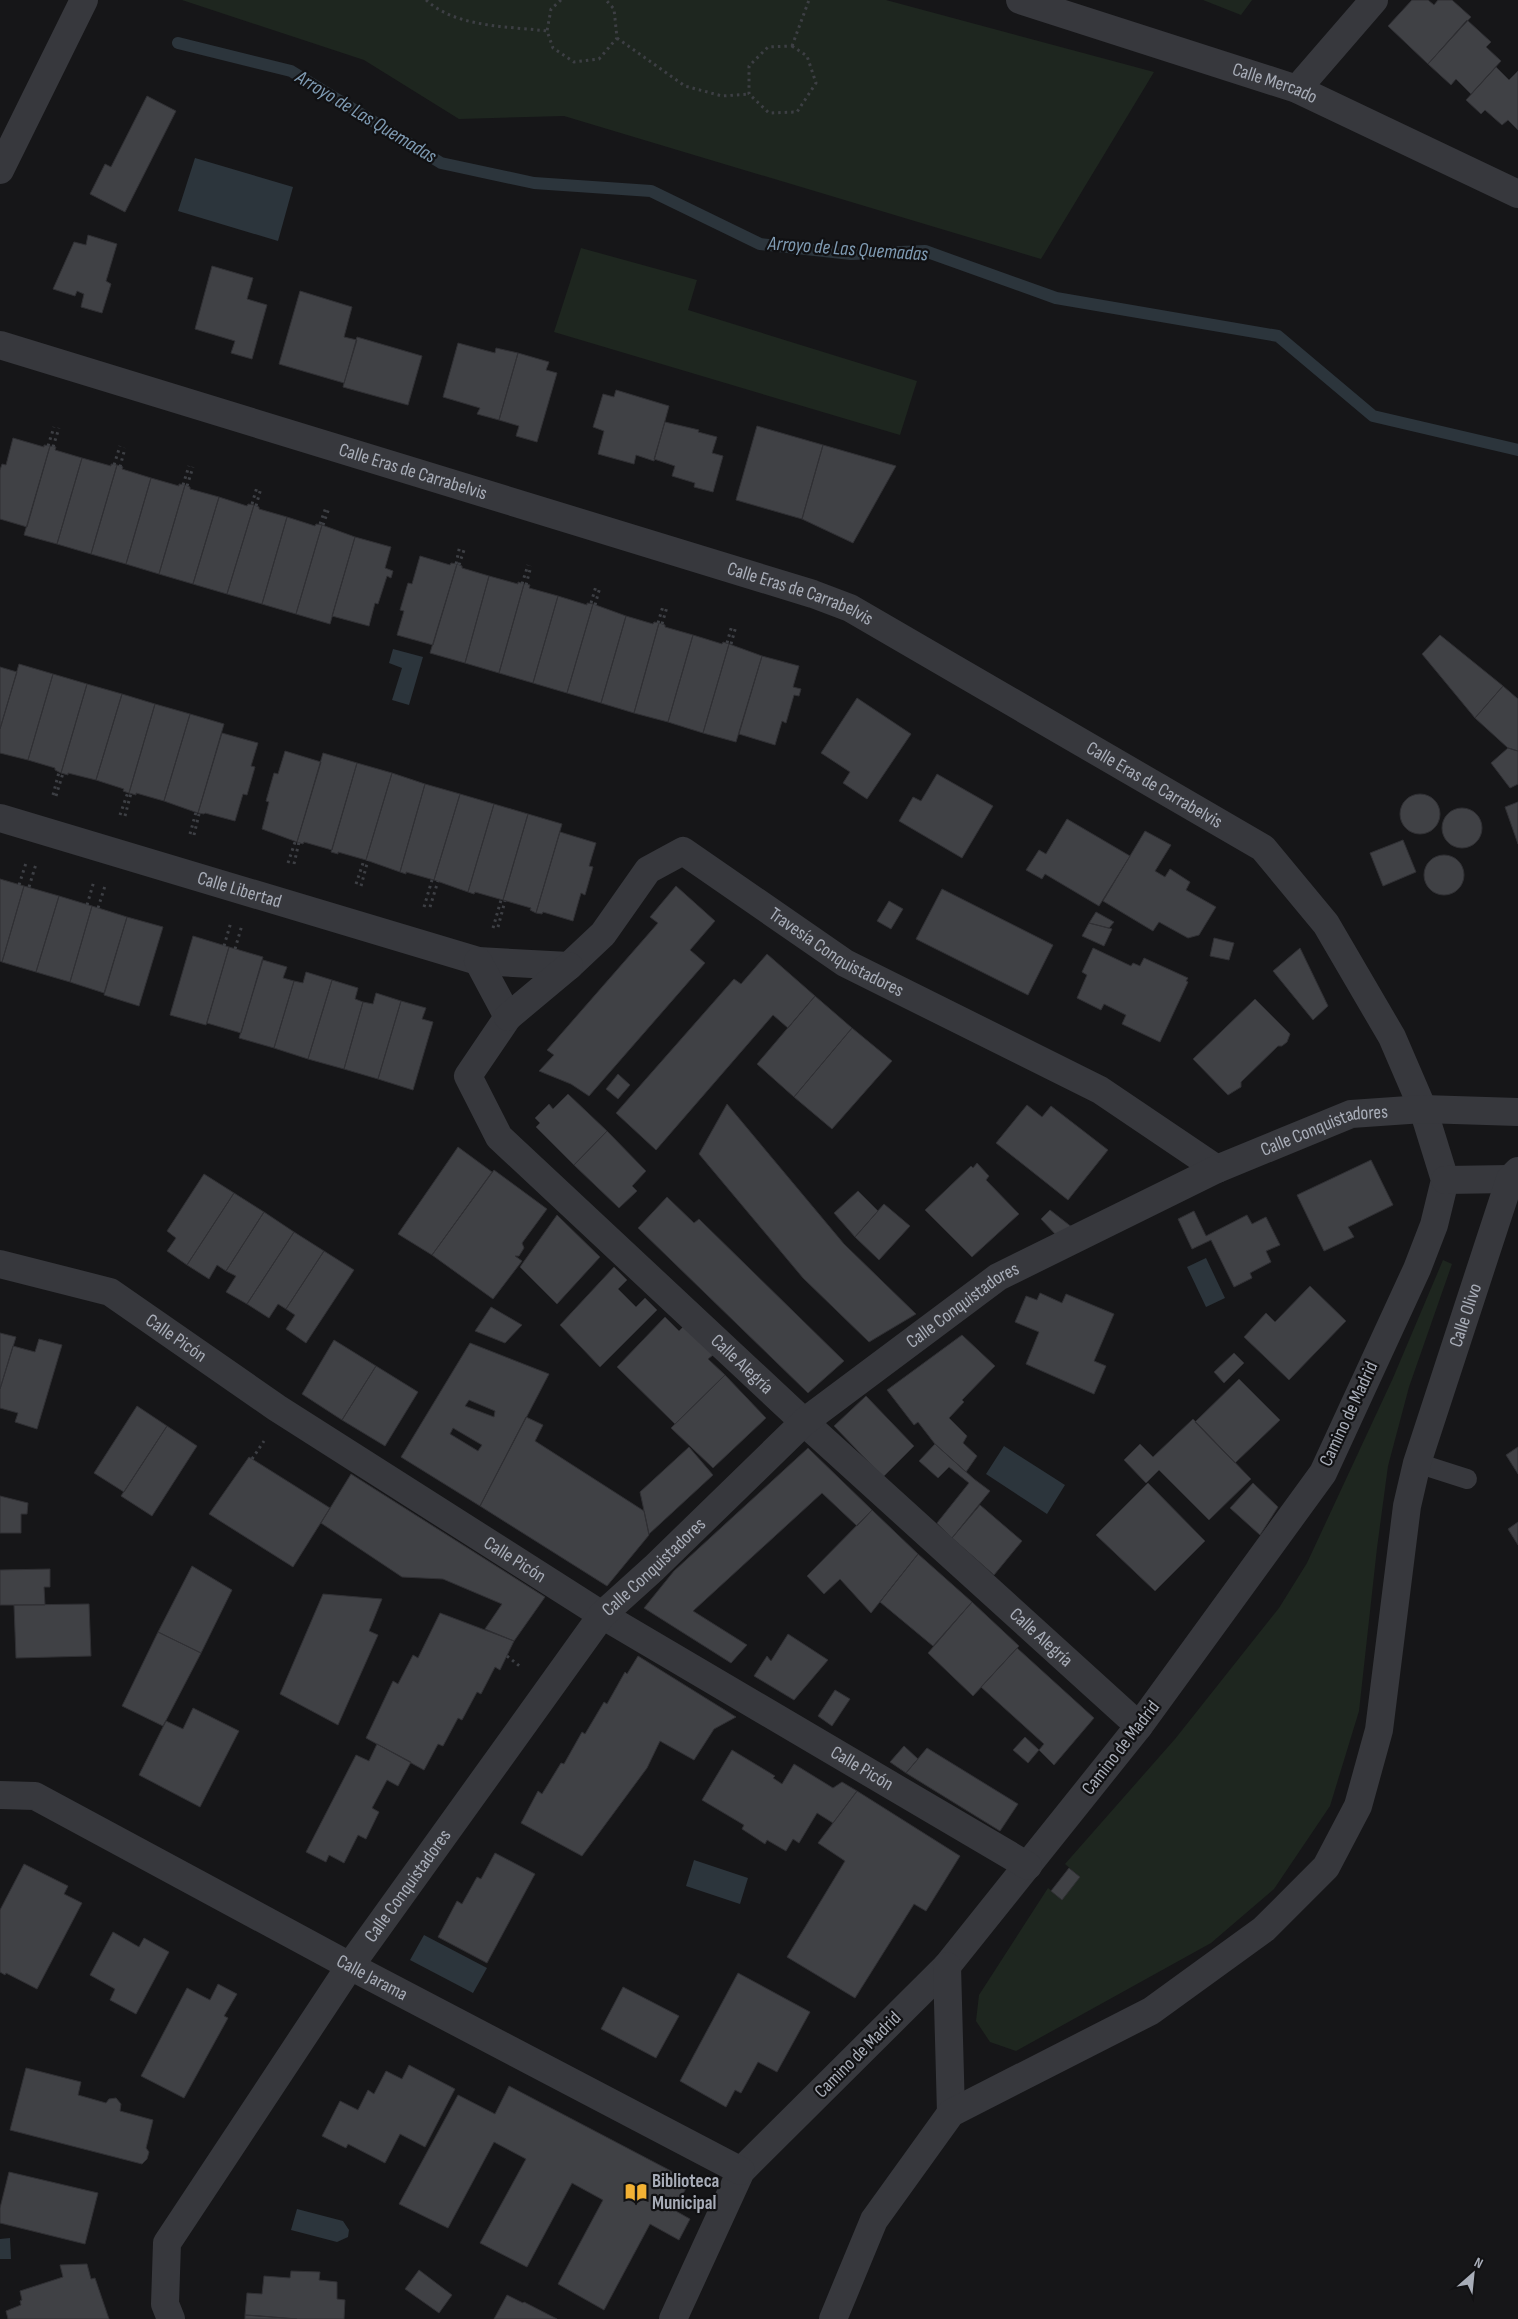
<svg xmlns="http://www.w3.org/2000/svg" width="1518" height="2319" viewBox="0 0 1518 2319" font-family="'Sofia Sans Condensed',sans-serif">
<rect width="100%" height="100%" fill="#161618"/>
<!-- green -->
<path fill="#1e261f" d="M182,0H886L1154,72L1041,259L564,116L459,119L364,60Z
M1203,0H1252L1241,15Z
M581,248L697,280L688,310L917,381L900,435L554,332Z
M1443,1260L1452,1264L1409,1387L1388,1466L1377,1548L1359,1711L1330,1806L1274,1889L1211,1943L1016,2051L990,2042L976,2021L979,1995L1048,1888L1062,1899L1080,1877L1065,1864L1175,1739L1279,1608L1307,1563L1393,1378Z"/>
<!-- water -->
<path fill="#2c353c" d="M195,158L293,187L278,241L178,211Z
M393,649L423,657L409,705L392,700L402,668L389,663Z
M1206,1258L1225,1298L1206,1307L1187,1267Z
M1004,1446L1065,1485L1047,1514L986,1474Z
M694,1860L748,1878L740,1904L686,1886Z
M424,1935L487,1968L473,1993L410,1960Z
M297,2209L343,2221L349,2230L348,2237L337,2242L291,2230Z
M10,2238L11,2259H0V2239Z"/>
<g fill="none" stroke-linecap="round" stroke-linejoin="round">
<!-- stream -->
<path stroke="#2c353c" stroke-width="12" d="M178,43L291,71L441,163L534,183L651,191L760,244L851,254L925,251L1056,298L1278,336L1373,416L1518,450"/>
</g>
<!-- building -->
<path fill="#404145" stroke="#303034" fill-rule="evenodd" d="M1412,0H1428L1434,5L1438,0H1452L1471,17L1428,64L1388,26Z
M1467,20L1491,42L1486,47L1501,61L1471,94L1456,79L1451,85L1428,64Z
M1496,67L1509,80L1518,71V130L1508,120L1502,125L1485,110L1481,114L1466,100Z
M147,96L176,111L125,212L90,194L105,164L111,167Z
M88,235L117,244L106,281L111,284L102,313L81,307L84,294L77,291L75,296L53,289L74,242L86,245Z
M212,266L253,278L247,299L267,305L252,359L231,353L235,341L195,329Z
M300,291L352,307L344,337L357,340L344,383L279,364Z
M357,337L422,356L408,405L343,387Z
M458,343L495,353L496,348L518,353L499,420L477,414L480,408L443,397Z
M518,353L549,362L546,370L557,373L537,442L516,436L519,426L499,420Z
M616,390L669,406L654,461L636,455L634,464L598,454L604,431L593,427L603,394L614,397Z
M665,422L699,430L698,432L717,437L712,453L723,456L713,492L694,487L695,483L672,476L675,466L654,459Z
M757,426L823,445L802,519L736,500Z
M13,438L44,447V445L50,446L27,527L0,519V470L2,464L6,465Z
M823,445L896,466L853,543L802,519Z
M50,446L56,447L55,450L82,458L57,544L24,535Z
M82,458L111,466V464L117,465L91,554L57,544Z
M117,465L123,467L122,469L151,478L126,564L91,554Z
M151,478L179,486V484L185,485L159,574L126,564Z
M185,485L190,487V489L219,497L193,584L159,574Z
M219,497L247,506L248,504L254,505L227,594L193,584Z
M254,505L259,507V509L287,517L262,604L227,594Z
M287,517L315,526L316,524L322,525L296,614L262,604Z
M322,525L355,537L330,624L296,614Z
M355,537L391,547L385,568L393,571L391,578L387,576L378,604L375,603L369,626L332,616Z
M420,556L450,565L451,563L457,564L433,645L397,635L404,611L400,610L408,583L412,584Z
M457,564L462,566V568L489,576L465,663L430,653Z
M489,576L518,584V582L524,584L499,673L465,663Z
M524,584L530,585L529,588L558,596L533,683L499,673Z
M558,596L587,605V603L593,604L567,693L533,683Z
M593,604L626,616L601,703L567,693Z
M626,616L653,624L654,622L659,623L634,713L601,703Z
M659,623L665,625V627L693,635L668,722L634,713Z
M693,635L722,644L723,642L729,644L703,733L668,722Z
M1440,635L1503,686L1475,718L1422,654Z
M729,644L762,656L736,742L703,733Z
M762,656L799,666L793,687L801,689L799,696L794,695L786,723L782,721L775,745L739,734Z
M19,664L53,674L28,760L0,753V729Z
M0,667L17,672L0,729Z
M53,674L87,684L61,773L55,770V768L28,760Z
M87,684L122,694L96,780L68,773V775L61,773Z
M1503,686L1518,699V751L1508,748L1475,718Z
M122,694L155,704L129,793L123,791L124,789L96,780Z
M857,698L911,734L867,799L843,783L850,772L821,753Z
M155,704L190,714L164,801L136,793V795L129,793Z
M190,714L224,724L198,813L164,801Z
M222,733L258,743L251,766L255,767L247,795L243,794L235,821L205,813L204,814L198,813Z
M1508,748L1518,751V784L1510,788L1491,763Z
M285,751L321,762L297,842L262,829L269,802L266,801L274,773L278,774Z
M323,753L357,763L332,850L304,842L303,844L297,842Z
M357,763L392,773L366,860L338,852V854L331,852Z
M392,773L425,784L400,872L366,860Z
M937,774L993,806L962,858L899,821L913,797L921,801Z
M425,784L460,794L434,880L406,872V874L400,872Z
M1400 814a20 20 0 1 1 40 0a20 20 0 1 1-40 0Z
M460,794L494,804L468,892L434,880Z
M1518,802V844L1505,807Z
M494,804L528,814L503,900L475,892L474,894L468,892Z
M1442 828a20 20 0 1 1 40 0a20 20 0 1 1-40 0Z
M528,814L562,824L536,913L530,910L531,908L503,900Z
M1067,819L1130,856L1099,906L1045,874L1042,879L1026,870L1039,850L1046,854Z
M1145,831L1171,845L1155,871L1165,877L1170,869L1190,882L1186,890L1216,907L1199,935L1188,938L1159,922L1153,931L1103,901Z
M560,832L596,843L589,866L593,867L585,895L581,893L573,921L543,912L542,914L536,913Z
M1403,840L1416,872L1383,886L1370,853Z
M1424 875a20 20 0 1 1 40 0a20 20 0 1 1-40 0Z
M0,879L24,886L2,962L0,961Z
M24,886L59,896L36,972L2,962Z
M676,886L715,921L690,950L705,963L589,1096L571,1084L539,1071L554,1055L547,1050L658,923L650,917Z
M942,889L1053,945L1028,995L916,939Z
M59,896L92,906L70,982L36,972Z
M889,901L903,909L891,929L877,921Z
M92,906L127,917L104,993L70,982Z
M1096,912L1114,922L1109,928L1089,923Z
M127,917L163,927L139,1006L104,995Z
M1089,923L1112,929L1104,946L1082,936Z
M193,936L229,947L206,1025L170,1015Z
M1214,938L1234,943L1229,960L1210,956Z
M229,947L263,957L241,1033L207,1023Z
M1093,948L1131,966L1133,963L1140,966L1144,958L1188,978L1186,981L1188,982L1160,1042L1122,1024L1126,1015L1104,1004L1101,1010L1077,998L1087,975L1082,972Z
M1300,948L1328,1006L1313,1020L1273,971Z
M767,954L815,996L788,1028L773,1015L656,1150L616,1113L734,979L741,984Z
M263,960L287,967L283,978L294,981L274,1048L239,1038Z
M306,972L332,980L308,1059L274,1048L294,981L303,983Z
M332,980L358,988L355,999L363,1002L344,1069L308,1059Z
M376,993L401,1001L378,1079L344,1069L363,1002L373,1004Z
M815,996L852,1028L794,1097L757,1064Z
M1255,999L1290,1034L1287,1042L1282,1046H1278L1241,1082V1087L1228,1095L1193,1059Z
M401,1001L426,1008L422,1019L433,1022L413,1090L378,1079Z
M852,1028L892,1061L832,1129L794,1097Z
M618,1074L630,1085L618,1099L606,1089Z
M568,1094L607,1131L574,1165L536,1127L540,1123L535,1118L549,1104L553,1109Z
M727,1104L844,1244L916,1314L869,1342L803,1278L699,1154Z
M1027,1105L1042,1117L1051,1106L1108,1150L1068,1200L996,1143Z
M607,1131L646,1171L632,1186L637,1191L619,1208L574,1165Z
M458,1147L492,1172L432,1255L398,1234Z
M1371,1160L1393,1205L1348,1227L1354,1237L1324,1251L1297,1195Z
M977,1163L989,1176L986,1180L1019,1214L972,1257L925,1210L971,1166L973,1168Z
M494,1170L547,1209L522,1243L524,1248L519,1256H515L522,1261L493,1299L432,1255Z
M204,1174L234,1193L187,1265L167,1251L176,1238L167,1231Z
M858,1191L878,1211L855,1237L834,1213Z
M234,1193L264,1212L226,1271L217,1265L209,1279L187,1265Z
M667,1197L694,1223L699,1219L844,1361L808,1393L638,1228Z
M884,1204L910,1226L879,1260L855,1237Z
M1050,1210L1073,1228L1057,1236L1041,1219Z
M1194,1211L1206,1236L1247,1215L1252,1224L1266,1217L1280,1245L1266,1251L1271,1262L1250,1273L1252,1278L1234,1287L1211,1240L1192,1249L1178,1219Z
M264,1212L294,1232L247,1304L226,1292L236,1276L226,1271Z
M557,1215L600,1257L557,1304L520,1267Z
M294,1232L324,1251L286,1309L278,1304L269,1318L247,1304Z
M324,1251L354,1270L306,1343L286,1329L295,1315L286,1309Z
M614,1267L627,1280L618,1289L636,1307L645,1298L657,1310L600,1367L560,1325Z
M1310,1286L1346,1321L1289,1380L1244,1337L1266,1313L1275,1322Z
M1040,1293L1062,1303L1066,1294L1114,1314L1094,1361L1106,1366L1094,1394L1026,1364L1039,1332L1015,1322L1026,1296L1037,1300Z
M491,1307L522,1325L505,1343L475,1331Z
M665,1317L679,1331L684,1326L713,1355L708,1359L725,1375L675,1424L617,1367Z
M0,1333L16,1337L0,1389Z
M962,1335L995,1366L962,1400L964,1402L949,1418L967,1436L963,1443L977,1456L966,1472L935,1444L918,1422L914,1425L887,1390Z
M39,1339L62,1345L37,1429L15,1422L18,1413L0,1408V1389L13,1346L35,1352Z
M334,1340L376,1366L342,1420L302,1394Z
M470,1343L549,1374L480,1506L401,1457ZM469,1400L495,1411L494,1417L465,1406ZM453,1428L482,1445L478,1451L450,1434Z
M1234,1353L1244,1363L1224,1383L1214,1372Z
M376,1366L418,1392L385,1446L342,1420Z
M725,1375L766,1418L713,1468L671,1428Z
M1239,1379L1280,1420L1235,1463L1195,1422Z
M866,1396L914,1446L883,1477L834,1426Z
M137,1406L167,1426L124,1492L94,1473Z
M526,1417L543,1425L535,1441L644,1511L649,1535L607,1586L480,1506Z
M1193,1419L1251,1479L1209,1520L1159,1470L1146,1483L1124,1460L1140,1444L1153,1457Z
M167,1426L197,1446L152,1516L121,1496Z
M935,1444L974,1479L990,1491L952,1538L937,1523L969,1483L949,1467L938,1478L919,1461Z
M689,1447L713,1475L649,1534L640,1492Z
M1518,1447V1474L1506,1455Z
M808,1448L872,1510L857,1526L822,1493L693,1611L747,1645L731,1663L644,1608L674,1571Z
M249,1457L330,1508L293,1567L209,1514Z
M351,1474L545,1597L514,1641L485,1629L502,1604L443,1579L402,1577L321,1523Z
M1148,1483L1205,1541L1155,1591L1096,1535Z
M1253,1483L1278,1507L1260,1535L1230,1508Z
M0,1496L28,1503L27,1514H21V1533H0Z
M980,1505L1022,1541L994,1575L952,1538Z
M872,1510L918,1554L871,1613L840,1579L824,1594L807,1576Z
M1518,1522V1545L1508,1529Z
M918,1554L972,1602L933,1646L880,1602Z
M192,1566L232,1590L201,1653L158,1632Z
M50,1569V1587H44L45,1605H0V1570Z
M323,1594L382,1599L369,1631L378,1635L338,1725L280,1694Z
M972,1602L1019,1646L973,1696L928,1653Z
M89,1604L91,1656L16,1658L14,1605Z
M440,1613L514,1641L500,1670L495,1667L481,1694L477,1692L462,1720L458,1718L443,1746L438,1744L424,1770L366,1738L393,1681L398,1684L413,1655L418,1658Z
M158,1632L201,1653L163,1726L122,1706Z
M788,1634L828,1660L794,1700L754,1676L767,1656L771,1661Z
M1017,1648L1094,1718L1054,1765L1039,1750L1044,1744L981,1687Z
M638,1656L736,1717L714,1729L694,1760L660,1741L647,1768L582,1856L521,1823L538,1791L542,1794L561,1763L564,1764L582,1732L585,1734L604,1702L607,1704L625,1672L627,1674Z
M835,1690L850,1699L832,1726L818,1716Z
M193,1708L239,1731L200,1807L139,1775L166,1721L183,1729Z
M1025,1737L1039,1750L1028,1763L1013,1750Z
M377,1744L411,1762L398,1786L387,1780L372,1808L379,1812L366,1839L358,1835L344,1863L329,1855L326,1862L306,1852L356,1755L369,1761Z
M904,1746L918,1759L906,1773L890,1762Z
M927,1748L1018,1804L1000,1831L906,1773Z
M732,1750L775,1776L773,1778L782,1784L794,1764L833,1788L842,1782L857,1791L833,1823L817,1813L799,1843L793,1839L786,1851L767,1840L765,1844L742,1829L744,1825L702,1800Z
M857,1791L960,1856L926,1911L914,1904L855,1998L787,1957L845,1861L818,1843Z
M495,1853L535,1874L487,1963L438,1937L457,1901L462,1904L477,1877L481,1879Z
M24,1864L68,1886L64,1894L82,1903L37,1989L6,1973L5,1975L0,1972V1910Z
M1069,1868L1080,1877L1062,1900L1051,1891Z
M113,1932L139,1947L144,1938L169,1952L136,2014L110,2000L115,1989L90,1975Z
M738,1973L810,2012L777,2072L758,2062L741,2093L735,2090L726,2107L680,2081Z
M218,1984L237,1994L224,2016L228,2018L184,2098L141,2076L187,1988L210,2000Z
M623,1987L679,2016L656,2058L601,2029Z
M409,2065L455,2089L425,2147L400,2134L385,2163L348,2144L346,2148L322,2136L340,2101L358,2110L368,2090L374,2094L386,2071L402,2079Z
M26,2068L81,2082L78,2095L106,2103L109,2099L116,2098L121,2104L120,2111L153,2120L146,2148L149,2152L147,2159L142,2164L10,2130Z
M509,2086L690,2181L674,2210L690,2219L679,2240L650,2224L604,2310L558,2284L603,2200L572,2183L527,2267L480,2243L526,2159L494,2142L448,2228L399,2204L458,2095L495,2114Z
M9,2172L98,2193L85,2244L0,2223V2208Z
M87,2264L91,2279L95,2278L109,2319H8L6,2311L21,2305L20,2301L22,2300L20,2291L63,2277L60,2265Z
M419,2270L452,2295L439,2313L405,2289Z
M291,2271L320,2272L319,2280L337,2282V2299L345,2300L344,2319H297L245,2315L247,2293L262,2294L264,2276L290,2278Z
M507,2295L523,2303L524,2302L557,2319H494Z
M245,2315L261,2316L297,2319H245Z"/>
<g fill="none" stroke-linecap="round" stroke-linejoin="round">
<!-- path -->
<path stroke="#3d3f44" stroke-width="3" stroke-dasharray="2.5 4" stroke-linecap="butt" d="M426,0C457,28 507,26 547,31
M561,0L551,9L547,31L553,48L574,62L599,59L617,38L614,9L606,0
M617,38L685,86L722,96L749,94
M792,46L807,56L816,83L797,112L769,113L749,94V66L768,47Z
M792,46L809,0
M48,446L54,427
M53,447L59,428
M114,465L120,446
M120,467L125,448
M183,485L189,466
M187,486L193,467
M252,504L257,487
M256,506L261,488
M320,524L326,507
M323,525L329,508
M456,564L460,545
M459,565L465,547
M522,584L528,565
M526,585L531,566
M591,603L596,586
M595,605L600,587
M658,623L663,606
M662,624L667,607
M727,643L732,625
M731,644L736,626
M53,795L59,772
M56,796L63,773
M120,815L128,792
M125,816L131,793
M190,834L196,812
M194,835L199,814
M288,863L295,842
M294,864L299,842
M356,884L364,860
M19,885L26,863
M361,886L368,860
M29,887L36,864
M87,905L94,881
M424,907L432,880
M430,907L438,881
M98,908L105,886
M498,927L505,901
M493,928L501,900
M224,946L231,922
M235,949L242,925
M252,1459L264,1441
M507,1656L522,1668"/>
<!-- service -->
<path stroke="#37383d" stroke-width="20" d="M1417,1463L1467,1479"/>
<!-- minor -->
<g stroke="#37383d" stroke-width="28">
<path id="s1" d="M1020,0L1297,89L1518,194"/>
<path d="M1297,89L1374,0"/>
<path d="M0,170L84,0"/>
<path id="s2" d="M0,345L813,594L850,608L1263,848L1326,924L1392,1037L1423,1109L1445,1180L1434,1225L1417,1269L1323,1473L1139,1726L947,1966L741,2171L673,2319"/>
<path id="s3" d="M0,818L478,961L569,966L603,934L648,870L683,851L845,963L1100,1090L1217,1169"/>
<path id="s4" d="M478,961L508,1017L468,1076L499,1137L804,1422L1139,1726"/>
<path d="M508,1017L569,966"/>
<path d="M1445,1180L1510,1179"/>
<path id="s5" d="M0,1264L110,1292L277,1408L602,1615L1028,1866"/>
<path id="s6" d="M0,1795L35,1796L350,1966L741,2171"/>
<path d="M947,1966L951,2113"/>
<path id="s7" d="M171,2319L165,2304L167,2243L350,1966L602,1615L654,1568L804,1422L998,1277L1217,1169L1351,1114L1423,1109L1518,1112"/>
</g>
<!-- tertiary -->
<path stroke="#37383d" stroke-width="28" id="s8" d="M833,2319L874,2220L951,2113L1151,2011L1264,1929L1326,1867L1358,1806L1379,1730L1407,1506L1417,1463L1510,1179L1518,1171"/>
</g>
<!-- icons -->
<defs>
<g id="library-bare" transform="scale(1.725)"><path d="M-6-4Q-3-5.5-.7-3.5V5Q-3 3-6 4ZM6-4Q3-5.5 .7-3.5V5Q3 3 6 4Z" fill="#f2b134" stroke="#111113" stroke-width="2.5" paint-order="stroke"/></g>
</defs>
<g fill-rule="evenodd">
<use href="#library-bare" x="636" y="2192"/>
</g>
<g text-anchor="middle" dominant-baseline="central" stroke-width="4.5" stroke-linejoin="round" paint-order="stroke">
<!-- street labels -->
<g font-size="19" fill="#a8adb8" stroke="#111113">
<text stroke="none"><textPath href="#s1" startOffset="268">Calle Mercado</textPath></text>
<text stroke="none"><textPath href="#s2" startOffset="432">Calle Eras de Carrabelvis</textPath></text>
<text stroke="none"><textPath href="#s2" startOffset="838">Calle Eras de Carrabelvis</textPath></text>
<text stroke="none"><textPath href="#s2" startOffset="1242">Calle Eras de Carrabelvis</textPath></text>
<text stroke="none"><textPath href="#s3" startOffset="250">Calle Libertad</textPath></text>
<text stroke="none"><textPath href="#s3" startOffset="939">Travesía Conquistadores</textPath></text>
<text stroke="none"><textPath href="#s7" startOffset="1722">Calle Conquistadores</textPath></text>
<text stroke="none"><textPath href="#s7" startOffset="1318">Calle Conquistadores</textPath></text>
<text stroke="none"><textPath href="#s8" startOffset="1264">Calle Olivo</textPath></text>
<text stroke="none"><textPath href="#s5" startOffset="194">Calle Picón</textPath></text>
<text stroke="none"><textPath href="#s4" startOffset="536">Calle Alegría</textPath></text>
<text transform="translate(1349 1414) rotate(-65)">Camino de Madrid</text>
<text stroke="none"><textPath href="#s5" startOffset="599">Calle Picón</textPath></text>
<text stroke="none"><textPath href="#s7" startOffset="912">Calle Conquistadores</textPath></text>
<text stroke="none"><textPath href="#s4" startOffset="941">Calle Alegría</textPath></text>
<text transform="translate(1121 1748) rotate(-52)">Camino de Madrid</text>
<text stroke="none"><textPath href="#s5" startOffset="1004">Calle Picón</textPath></text>
<text stroke="none"><textPath href="#s7" startOffset="508">Calle Conquistadores</textPath></text>
<text stroke="none"><textPath href="#s6" startOffset="418">Calle Jarama</textPath></text>
<text transform="translate(858 2055) rotate(-45)">Camino de Madrid</text>
</g>
<!-- poi labels -->
<g font-size="19" font-weight="bold" fill="#a8adb8" stroke="#111113" text-anchor="start">
<text x="652" y="2181">Biblioteca<tspan x="652" dy="22">Municipal</tspan></text>
</g>
<!-- water labels -->
<g font-size="20" font-style="italic" fill="#7f9bb3" stroke="#111113">
<text transform="translate(366 117) rotate(31)">Arroyo de Las Quemadas</text>
<text transform="translate(848 249) rotate(4)">Arroyo de Las Quemadas</text>
</g>
</g>
<!-- north arrow -->
<g transform="translate(1473 2274) rotate(27)" stroke="#111113" stroke-width="4" paint-order="stroke">
<path d="M0-4L9 19L0 12L-9 19Z" fill="#a8adb8"/>
<text y="-8" font-size="14" font-weight="bold" text-anchor="middle" fill="#a8adb8">N</text>
</g>
</svg>
